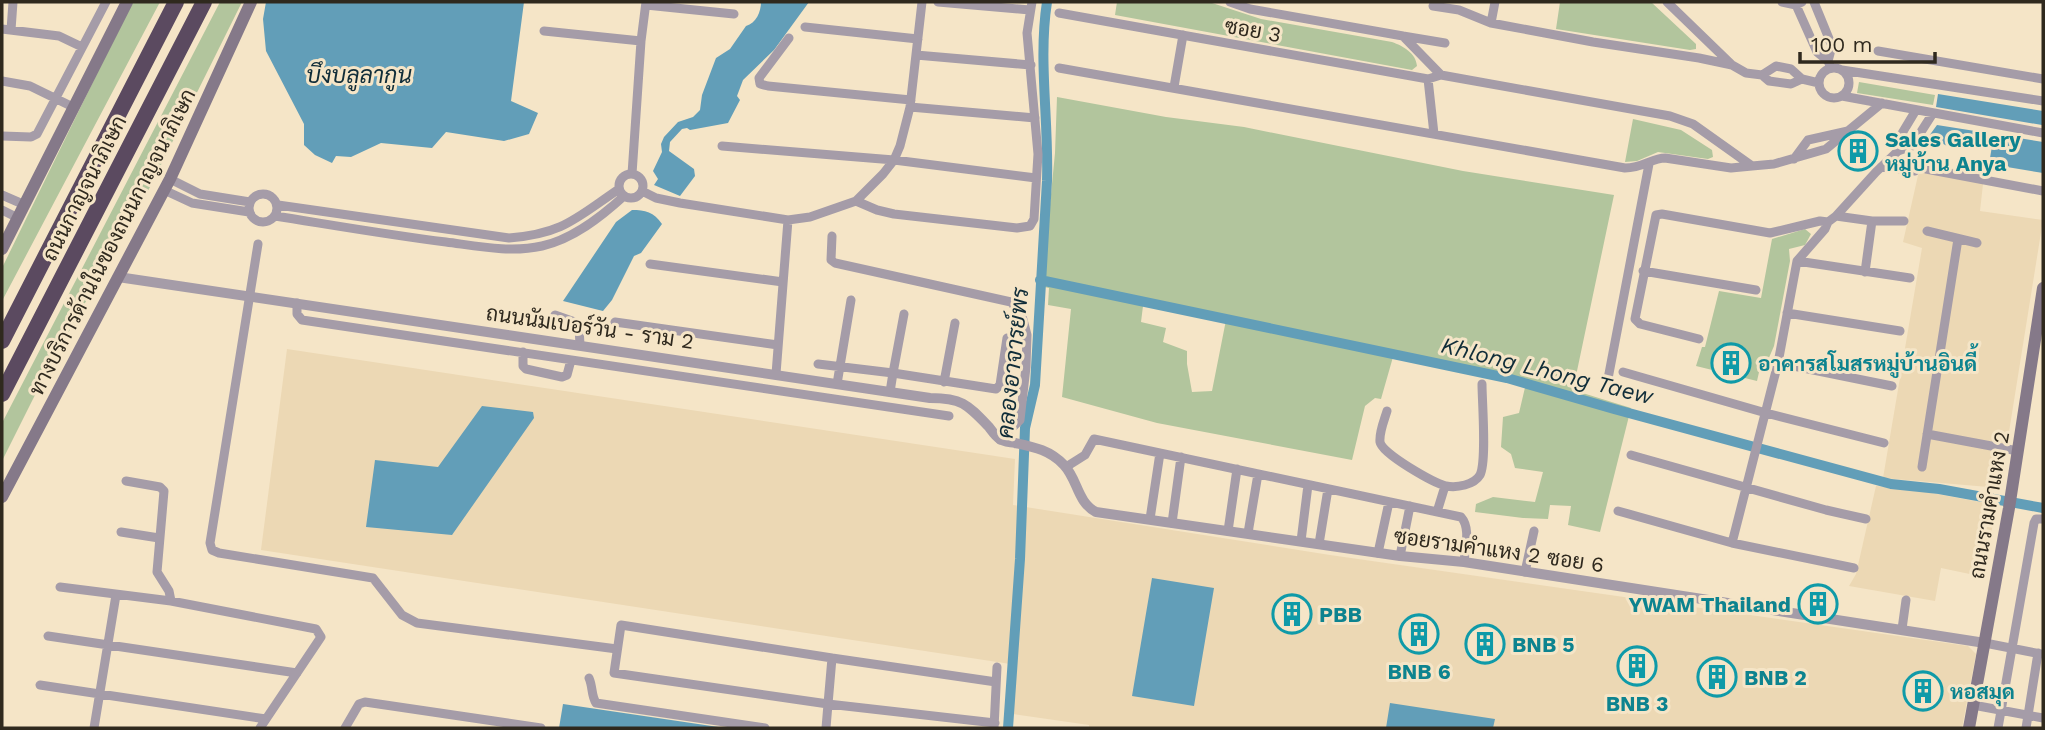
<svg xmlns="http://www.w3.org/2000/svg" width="2045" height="730" viewBox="0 0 2045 730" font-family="'Work Sans',Sarabun,sans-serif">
<rect width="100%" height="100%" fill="#f5e5c7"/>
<!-- built -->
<path fill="#ecd8b4" d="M1921,162L1984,175L1980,211L2043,220L2000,488L1883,478L1922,248L1903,242Z
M287,349L1015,459L1013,505L1330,555L1968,646L1976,654L1962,728H1089V725L1013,714L1017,665L261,550Z
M1876,486L1910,489L1996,505L1984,577L1941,568L1935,601L1849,586L1856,574Z"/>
<!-- green -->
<path fill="#b2c59d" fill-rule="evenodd" d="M132,2H160L2,301V268Z
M220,2H242L146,195L50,365L2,461V423Z
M1117,2H1209L1261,19L1392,42C1403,46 1416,53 1417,66L1412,70L1115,15Z
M1560,2H1651L1696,44V49L1690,50L1556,29Z
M1859,82L1935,95L1933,105L1857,93Z
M1057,97L1166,117L1244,127L1463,171L1614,195L1573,390L1631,408L1600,532L1568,525L1571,506L1550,505L1548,519L1523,518L1475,512L1476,504L1493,497L1535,502L1543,472L1515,468L1511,454L1501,447L1503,417L1519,413L1527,379L1395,350L1381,399L1375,398L1365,406L1352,460L1157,423L1062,397L1071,309L1048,305L1049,288L1044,287L1043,277L1055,153ZM1144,298L1227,315L1212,391L1192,392L1187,364V351L1163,342L1166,328L1141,322Z
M1633,119L1681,130L1712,150L1713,157L1708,159L1658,152L1637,161L1625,162Z
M1805,229L1811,234L1805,245L1789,249L1790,261L1774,346L1768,360L1762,359L1757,381L1696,366L1702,347H1705L1719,291L1761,298L1772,239Z"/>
<!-- water -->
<path fill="#629eb8" d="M266,2H524L511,101L538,113L529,134L504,141L446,132L432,148L381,143L351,157L336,156L332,163L315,155L304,145V124L266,51L263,19Z
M761,2H809L774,50L743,80L737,96L740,100L728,123L690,130L687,128L682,129L670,142L669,151L694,169L695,176L680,196L654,185L658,179L653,171L662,152L661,144L664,137L678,122L693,117L700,110L702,95L716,58L730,49L746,26C756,23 761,12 761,2Z
M1938,94L2043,111L2042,125L1936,107Z
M1937,125L1975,131L1973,144L1964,146L1955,142L1947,146L1929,136Z
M1994,134L2043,142V173L1989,164Z
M632,210C645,210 654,212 662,224L641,253L634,256L612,300L603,311L563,301L616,222Z
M482,406L533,412L534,418L452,535L366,527L375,460L438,467Z
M1152,578L1214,588L1194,706L1132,696Z
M1390,703L1495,719L1493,728H1386Z
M563,704L725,728H559Z"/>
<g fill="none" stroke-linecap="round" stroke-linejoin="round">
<!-- canal -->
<path stroke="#629eb8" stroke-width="10" d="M1040,280L1507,378L1614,409L1891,484L1939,489L2043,508
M1008,728L1020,559L1025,428L1035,385L1047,181C1049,121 1038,60 1047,2"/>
<!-- minor -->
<path stroke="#a59ca8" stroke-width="9" d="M938,2L1030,10
M1230,2L1250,9L1403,36L1441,75L1670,116L1693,124L1752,166L1774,164L1826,149L1882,103
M1667,2L1731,64
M1782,2L1796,5L1802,2
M1814,2L1832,46L1828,61
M646,5L734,14
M1796,5L1817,52L1828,61L1831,68
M1433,6L1459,10L1491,23L1593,42L1699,58L1732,65L1746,73L1762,75L1769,81L1791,84L1802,79
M1059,13L1428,79L1441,75
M1491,23L1495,2
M805,27L918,39
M2,29L59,36L82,47
M11,30L13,2
M544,31L641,41
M1403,36L1445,43
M789,38L759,78L760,84L768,86L911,100
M1878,51L2043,79
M916,55L1031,65
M1059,68L1625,168C1643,168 1652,158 1665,158L1731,168L1752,166
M1819 83a15 15 0 1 1 30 0a15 15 0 1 1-30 0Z
M1842,70L2043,101
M1762,75L1776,66L1791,69L1802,79L1819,83
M1428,79L1434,134
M2,81L30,86L73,107
M1174,87L1183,35
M1842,96L2043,133
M910,107L1035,118
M2,136L31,137L37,134L106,2
M722,146L894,160L1036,178
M1898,151V140L1916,110
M1794,159L1808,140L1848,131
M1881,167L1915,171
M1926,169L2043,191
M632,174L641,41L646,2
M619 186a12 12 0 1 1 24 0a12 12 0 1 1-24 0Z
M170,179L200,194L250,202
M164,190L192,203L249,212
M642,191L656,198L680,203L788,220L810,217L856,201L883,174L894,160L900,146L910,107L922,2
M249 208a14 14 0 1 1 28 0a14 14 0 1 1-28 0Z
M2,195L25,205
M856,201L877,210L894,214L1017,228L1030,226L1034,219L1038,154L1027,33L1032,2
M278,205L509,238C563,234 576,218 619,189
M2,210L18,218
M275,216C332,225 389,235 446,242C477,246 510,253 542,246C573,239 601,217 624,196
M1836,216L1872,221H1904
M1927,231L1977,243
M832,236L831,260L835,263L1011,302L1022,316L1027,335L1026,367L1020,420L1000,440
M258,244L210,543L212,550L219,553L373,578L402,615L417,623L617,649
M1797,261L1910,278
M650,264L783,282
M1643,271L1756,290
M1865,272L1872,221
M297,303V314L302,320L949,416
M1787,313L1900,331
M555,315L572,321L579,327L580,345
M615,322L778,345
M1699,339L1640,324L1635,319L1656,215L1662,214L1770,233L1820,221L1828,222
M523,352V366L526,369L562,377L567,375L571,360
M1778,363L1892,386
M818,364L893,373L904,314
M1623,372L1766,413L1884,443
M776,374L788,220
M944,382L955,323
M837,384L851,300
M1607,384L1649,164
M890,392L893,373L996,389L1000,385L1007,338
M1387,411C1384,421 1379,432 1380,442C1382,454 1434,483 1446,486C1457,488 1474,485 1480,475C1487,461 1482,402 1482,384
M1927,434L2018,451
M1631,455L1826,510L1866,519
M1066,467L1085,455L1094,439L1461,517C1471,528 1465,548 1464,562
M1922,467L1958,239
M126,481L160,487L164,491L157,572L169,591L171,601
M1618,511L1732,543L1854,568
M1437,512L1445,486
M1150,519L1160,453
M1172,523L1181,457
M1228,531L1237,469
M121,532L159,538
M1248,533L1258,474
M1301,541L1308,485
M1732,543L1778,363L1797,261L1825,229L1828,222L1836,216L1876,172L1898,151L1912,146L1933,113
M1319,544L1328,489
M1378,553L1389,502
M1400,556L1410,506
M1525,572L1534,531
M60,587L171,601L316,629L321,637L260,728
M621,625L832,658L828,704L614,673Z
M1902,629L1906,600
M48,636L297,673
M1985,643L2041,654
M832,658L996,682
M589,678C593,687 591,695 596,703L765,728
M40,685L266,719
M1973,705L2043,718
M94,728L116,595
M345,728L359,704L365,702L541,728
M826,728L828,704L995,723
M994,728L997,667
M1998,728L2034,523L2036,519H2043
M2026,728L2038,653"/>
<!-- tertiary -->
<path stroke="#a59ca8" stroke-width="10" d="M118,277L930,398C962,398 967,404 989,427C992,431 996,437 1000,439C1003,442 1011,442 1015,443C1034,447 1050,450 1064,465C1078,480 1077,502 1096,512L1400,556L1464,562L1985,643"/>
<!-- secondary -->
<path stroke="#857989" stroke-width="12" d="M2,249L127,2
M2,497L170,179L251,2
M1969,728L2009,508L2043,288"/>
<!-- motorway -->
<path stroke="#5b4a60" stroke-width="16" d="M2,341L176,2
M2,394L204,2"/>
</g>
<!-- icons -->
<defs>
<g id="building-ring" transform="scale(2.0125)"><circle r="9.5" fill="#f5e5c7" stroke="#0f9aa8" stroke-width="1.5"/><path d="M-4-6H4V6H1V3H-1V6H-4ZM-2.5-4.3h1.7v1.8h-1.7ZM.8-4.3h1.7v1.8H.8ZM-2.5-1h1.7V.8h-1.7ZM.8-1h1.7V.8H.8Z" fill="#0f9aa8"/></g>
</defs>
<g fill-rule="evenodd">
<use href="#building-ring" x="1858" y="151"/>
<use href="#building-ring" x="1731" y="363"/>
<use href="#building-ring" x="1818" y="604"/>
<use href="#building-ring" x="1292" y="614"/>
<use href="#building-ring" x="1419" y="634"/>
<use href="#building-ring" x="1485" y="644"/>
<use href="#building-ring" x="1637" y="666"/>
<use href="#building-ring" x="1717" y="677"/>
<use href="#building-ring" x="1923" y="691"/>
</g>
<g text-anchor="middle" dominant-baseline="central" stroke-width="6" stroke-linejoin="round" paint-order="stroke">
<!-- street labels -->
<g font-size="21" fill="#2f291e" stroke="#f5e5c7">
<text transform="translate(1253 30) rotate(10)">ซอย 3</text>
<text transform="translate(84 188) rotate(-63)">ถนนกาญจนาภิเษก</text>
<text transform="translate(112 242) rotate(-63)">ทางบริการด้านในของถนนกาญจนาภิเษก</text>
<text transform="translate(590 327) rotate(8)">ถนนนัมเบอร์วัน - ราม 2</text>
<text transform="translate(1989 505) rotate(-80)">ถนนรามคำแหง 2</text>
<text transform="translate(1499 550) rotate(8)">ซอยรามคำแหง 2 ซอย 6</text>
</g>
<!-- culture labels -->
<g font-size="21" font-weight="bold" fill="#0d838f" stroke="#f5e5c7" text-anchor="start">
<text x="1885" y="139">Sales Gallery<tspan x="1885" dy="24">หมู่บ้าน Anya</tspan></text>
<text x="1758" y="363">อาคารสโมสรหมู่บ้านอินดี้</text>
<text x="1791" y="604" text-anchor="end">YWAM Thailand</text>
<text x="1319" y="614">PBB</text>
<text x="1512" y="644">BNB 5</text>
<text x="1419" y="671" text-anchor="middle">BNB 6</text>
<text x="1744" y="677">BNB 2</text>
<text x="1950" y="691">หอสมุด</text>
<text x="1637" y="703" text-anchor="middle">BNB 3</text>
</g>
<!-- water labels -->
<g font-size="23" font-style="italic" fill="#102d39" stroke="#f5e5c7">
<text x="359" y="75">บึงบลูลากูน</text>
<text transform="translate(1013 363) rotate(-84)">คลองอาจารย์พร</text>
<text transform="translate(1547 371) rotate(14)">Khlong Lhong Taew</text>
</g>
</g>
<!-- border -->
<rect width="2045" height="730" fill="none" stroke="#2f291e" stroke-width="7"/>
<!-- scale -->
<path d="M1800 52v10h135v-10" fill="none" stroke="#2f291e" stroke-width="3.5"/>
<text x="1811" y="52" font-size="21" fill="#2f291e" stroke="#f5e5c7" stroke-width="5" paint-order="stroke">100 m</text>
</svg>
